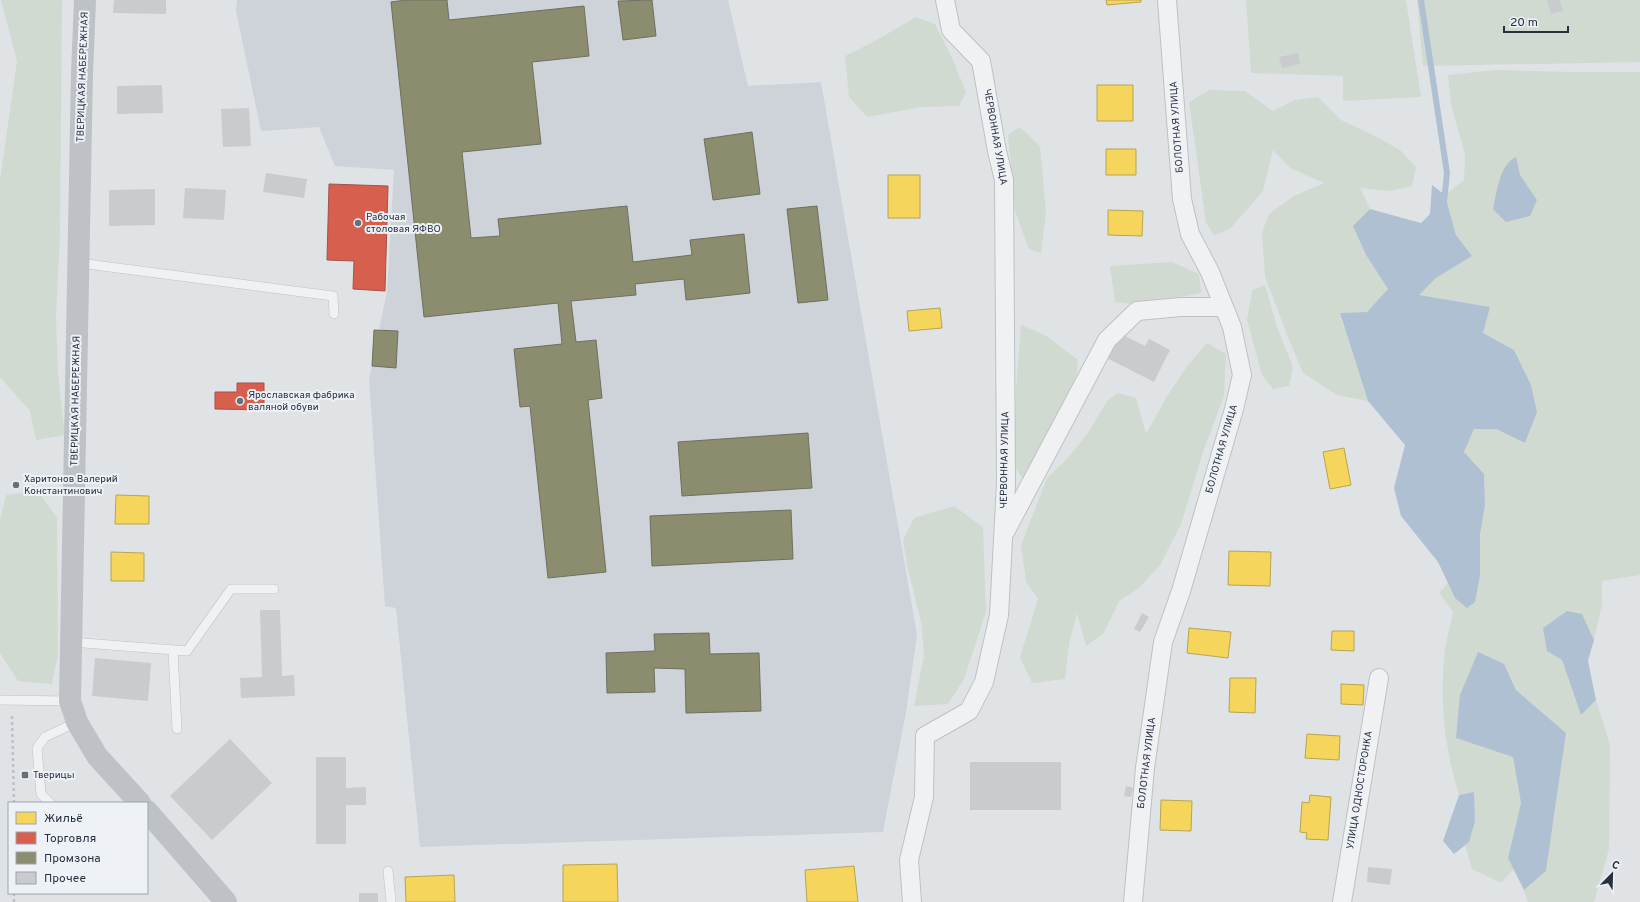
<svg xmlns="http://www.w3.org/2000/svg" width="1640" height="902" viewBox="0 0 1640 902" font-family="Overpass,sans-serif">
<rect width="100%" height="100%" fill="#e0e3e6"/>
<!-- built -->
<path fill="#ced2d9" d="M237,0H728L748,86L821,82L917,635L906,712L883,832L420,847L396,608L385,606L369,379L387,291L394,170L335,166L319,127L261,131L236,11Z"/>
<!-- green -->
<path fill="#d1dad1" d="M1,0H62L60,233L56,316L58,374L65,435L36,440L30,411L0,377V180L17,61Z
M1246,0H1406L1421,97L1343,101V76L1251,73Z
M1417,0H1640V62L1423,66Z
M916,17L935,24L953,60L966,92L959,106L922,107L867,117L849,97L845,56L873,42Z
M1496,70L1575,72H1640V575L1602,581V604L1594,640L1581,614L1547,651L1562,660L1581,715L1596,700L1610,745L1609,849L1594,902H1528L1524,890L1546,871L1566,733L1516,690L1504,664L1513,757L1521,803L1508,858L1514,869L1501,883L1472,869L1465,845L1469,842L1474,792L1459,795C1445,749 1440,706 1444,658C1445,643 1450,627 1453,612L1439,593L1448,583L1455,598L1480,575V535L1485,505L1484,474L1464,452L1474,429H1496L1525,443L1514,350L1483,333L1489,307L1418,295L1436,278L1471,256L1456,235L1445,195L1464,180L1465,154L1451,105L1448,75Z
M1209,90L1245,91L1273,111L1295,100L1318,97L1341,120L1377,137L1400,150L1416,167L1412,186L1389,191L1360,188L1370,209L1354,226L1366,255L1388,289L1367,312L1340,314L1368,401L1337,395L1303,373L1288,337L1265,277L1262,232L1269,214L1294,196L1324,183L1290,168L1273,150L1263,191L1230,229L1214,235L1206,223L1189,102Z
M1020,127L1040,146L1046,212L1041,253L1029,249L1015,211L1008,135Z
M1172,262L1199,274L1201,293L1140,305L1115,302L1110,266Z
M1265,285L1277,327L1293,367L1289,386L1273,389L1262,375L1247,320L1252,290Z
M1021,325L1045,335L1078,360L1076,380L1031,470L1022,478L1014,465L1016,388Z
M1207,343L1226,354L1224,396L1204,449L1181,524L1160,565L1139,588L1119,601L1104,633L1086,646L1077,613L1069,644L1065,679L1032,683L1020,657L1038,599L1026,582L1021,545L1047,478L1067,459L1088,433L1107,401L1117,393L1136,398L1146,434L1166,398L1187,366Z
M38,491L57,518L58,655L52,684L18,681L0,653V520L6,495Z
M954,506L983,527L986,612L964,679L948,704L914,706L924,655L921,622L907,565L903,540L914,518Z"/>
<!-- water -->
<path fill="#aec0d2" d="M1516,157L1520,175L1537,200L1530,216L1506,222L1493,209C1497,192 1499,165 1516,157Z
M1432,185L1445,195L1456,235L1472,256L1436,278L1419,295L1490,307L1483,333L1514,350L1531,385L1537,412L1525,443L1496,429H1474L1464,452L1484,474L1485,505L1480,535V575L1475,602L1467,608L1455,598L1438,562L1401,516L1394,488L1405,445L1368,401L1340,313L1367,312L1388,289L1366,255L1353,226L1370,209L1421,223L1430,214Z
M1567,611L1582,614L1594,640L1588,661L1596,700L1581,715L1562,660L1547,651L1543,628Z
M1478,652L1504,664L1516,690L1566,733L1546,871L1524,890L1508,858L1521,803L1513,757L1456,738L1460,695Z
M1474,792L1475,821L1469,842L1454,854L1443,841L1459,795Z"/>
<!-- homes -->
<path fill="#f6d55c" stroke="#b8a453" d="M1106,0H1141V2L1107,5Z
M1097,85H1133V121H1097Z
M1106,149H1136V175H1106Z
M888,175H920V218H888Z
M1108,210L1143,211L1142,236L1108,235Z
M940,308L942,328L909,331L907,311Z
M1344,448L1351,485L1330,489L1323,452Z
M116,495L149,496V524H115Z
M1229,551L1271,552L1270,586L1228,585Z
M111,552L144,553V581H111Z
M1189,628L1231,632L1228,658L1187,653Z
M1332,631H1354V651L1331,650Z
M1230,678H1256L1255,713L1229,712Z
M1341,684L1364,685L1363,705L1341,704Z
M1307,734L1340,736L1339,760L1305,758Z
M1310,795L1331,797L1328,840L1306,839L1307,833L1300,832L1302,802L1309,803Z
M1161,800L1192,801L1191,831L1160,830Z
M617,864L618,902H563V865Z
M854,866L858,902H807L805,870Z
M454,875L455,902H406L405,877Z"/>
<!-- shops -->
<path fill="#d6604d" stroke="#a25249" d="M329,184L388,186L385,291L353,289L354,261L327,260Z
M237,383H264V410L215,409V392H237Z"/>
<!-- industry -->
<path fill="#8c8c6e" stroke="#6e7060" d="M406,0H447L449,20L584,6L589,56L532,62L541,144L462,152L471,238L500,236L498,219L627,206L633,262L692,255L690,240L744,234L750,293L686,300L684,279L635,284L636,295L571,301L576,342L596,340L602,398L588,400L606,572L548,578L530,406L520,407L514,349L562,344L558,303L424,317L391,2Z
M652,0L656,36L623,40L618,1Z
M752,132L760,194L713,200L704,139Z
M817,206L828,300L798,303L787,209Z
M374,330L398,331L396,368L372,366Z
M808,433L812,488L682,496L678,442Z
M791,510L793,559L652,566L650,516Z
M709,633L710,654L759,653L761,711L686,713L685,669L654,668L655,692L607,693L606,653L655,651L654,634Z"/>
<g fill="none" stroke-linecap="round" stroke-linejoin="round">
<!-- stream -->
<path stroke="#aec0d2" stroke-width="6" d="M1421,0L1447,173L1444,202"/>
</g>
<!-- building -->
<path fill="#c9cbce" d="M114,0H166V14L113,13Z
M1547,0H1560L1563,11L1551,14Z
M1298,53L1300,64L1282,68L1279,57Z
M162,85L163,113L117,114V86Z
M249,108L251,146L223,147L221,109Z
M266,173L307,179L304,198L263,192Z
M185,188L226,190L224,220L183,218Z
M155,189V225L109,226V190Z
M1119,333L1145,346L1149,339L1170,350L1154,382L1107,358Z
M260,610H280L282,676L294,675L295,696L241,698L240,678L262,677Z
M1142,613L1149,617L1140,632L1134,629Z
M95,658L151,663L148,701L92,696Z
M230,739L272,783L212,840L170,796Z
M316,757H346V788L366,787V805H346V844H316Z
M970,762H1061V810H970Z
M1126,786L1133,788L1131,797L1124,796Z
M1368,867L1392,869L1390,885L1367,882Z
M359,893H378V902H359Z"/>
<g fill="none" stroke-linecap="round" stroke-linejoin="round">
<!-- lane casing -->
<g stroke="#bec1c4" stroke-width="10">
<path id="lane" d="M79,263L333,296L334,314
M71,642L187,651L231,589H274
M173,650L177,729
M0,700L70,701
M50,803L41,794L37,748L45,737L77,722
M388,871L391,902"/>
</g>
<!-- street casing -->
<g stroke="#bec1c4" stroke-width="20">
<path id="street" d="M1005,532L1107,340L1137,311L1181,307H1224
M912,902L909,860L924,797L925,736L969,711L984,682L999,615L1006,483L1004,180L997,151L981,61L951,30L945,0
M1133,902L1145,768L1163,642L1181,591L1234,409L1242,375L1232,327L1210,272L1190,234L1182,199L1167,0
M1342,902L1379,678"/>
</g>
<!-- path -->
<path stroke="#bfc1c6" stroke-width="2.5" stroke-dasharray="3 3" stroke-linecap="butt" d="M12,716L14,803
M14,902V893"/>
<!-- lane -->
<use href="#lane" stroke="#f0f1f2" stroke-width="9"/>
<!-- street -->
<use href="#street" stroke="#f0f1f2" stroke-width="18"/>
<!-- secondary -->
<path stroke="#bec1c5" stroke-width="22" d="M85,0L82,73L70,701L77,722L97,756L140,803
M147,811L226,902"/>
</g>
<!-- markers -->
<g fill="#686f79" stroke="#eef1f6" stroke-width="1.5">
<circle cx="358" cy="223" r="4"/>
<circle cx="240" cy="401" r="4"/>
<circle cx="16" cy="485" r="4"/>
<rect x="21" y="771" width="8" height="8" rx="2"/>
</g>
<g text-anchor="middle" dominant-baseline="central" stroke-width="4" stroke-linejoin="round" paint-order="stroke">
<!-- street labels -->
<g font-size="10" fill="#27303f" stroke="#eef1f6">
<text transform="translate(83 77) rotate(-88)">ТВЕРИЦКАЯ НАБЕРЕЖНАЯ</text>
<text transform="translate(1177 127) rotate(-94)">БОЛОТНАЯ УЛИЦА</text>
<text transform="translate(995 137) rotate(80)">ЧЕРВОННАЯ УЛИЦА</text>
<text transform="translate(76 401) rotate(-89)">ТВЕРИЦКАЯ НАБЕРЕЖНАЯ</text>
<text transform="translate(1222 449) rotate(-74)">БОЛОТНАЯ УЛИЦА</text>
<text transform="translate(1005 460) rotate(-89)">ЧЕРВОННАЯ УЛИЦА</text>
<text transform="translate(1147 763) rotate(-83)">БОЛОТНАЯ УЛИЦА</text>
<text transform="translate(1360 790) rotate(-81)">УЛИЦА ОДНОСТОРОНКА</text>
</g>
<!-- poi labels -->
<g font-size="10" fill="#27303f" stroke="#eef1f6" text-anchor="start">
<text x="366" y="217">Рабочая<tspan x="366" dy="12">столовая ЯФВО</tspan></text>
<text x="248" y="395">Ярославская фабрика<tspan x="248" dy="12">валяной обуви</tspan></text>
<text x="24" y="479">Харитонов Валерий<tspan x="24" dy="12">Константинович</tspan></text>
<text x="33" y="775">Тверицы</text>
</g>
</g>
<!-- legend -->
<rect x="8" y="802" width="140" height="92" fill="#eef1f6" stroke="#9ea4ad"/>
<rect x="16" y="812" width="20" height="12" fill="#f6d55c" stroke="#9ea4ad"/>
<text x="44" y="822" font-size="12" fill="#27303f">Жильё</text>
<rect x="16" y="832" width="20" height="12" fill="#d6604d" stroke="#9ea4ad"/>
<text x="44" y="842" font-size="12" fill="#27303f">Торговля</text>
<rect x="16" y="852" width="20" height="12" fill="#8c8c6e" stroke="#9ea4ad"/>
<text x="44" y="862" font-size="12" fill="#27303f">Промзона</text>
<rect x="16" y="872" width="20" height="12" fill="#c9cbce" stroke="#9ea4ad"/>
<text x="44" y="882" font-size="12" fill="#27303f">Прочее</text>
<!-- north arrow -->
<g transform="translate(1612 874) rotate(23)" stroke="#eef1f6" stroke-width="3" paint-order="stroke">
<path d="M0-3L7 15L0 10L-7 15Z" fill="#27303f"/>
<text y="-6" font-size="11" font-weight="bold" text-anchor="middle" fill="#27303f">С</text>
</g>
<!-- scale -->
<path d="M1504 26v6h64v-6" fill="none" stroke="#27303f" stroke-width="2"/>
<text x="1510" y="26" font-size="12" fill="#27303f" stroke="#eef1f6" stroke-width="3" paint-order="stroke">20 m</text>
</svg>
